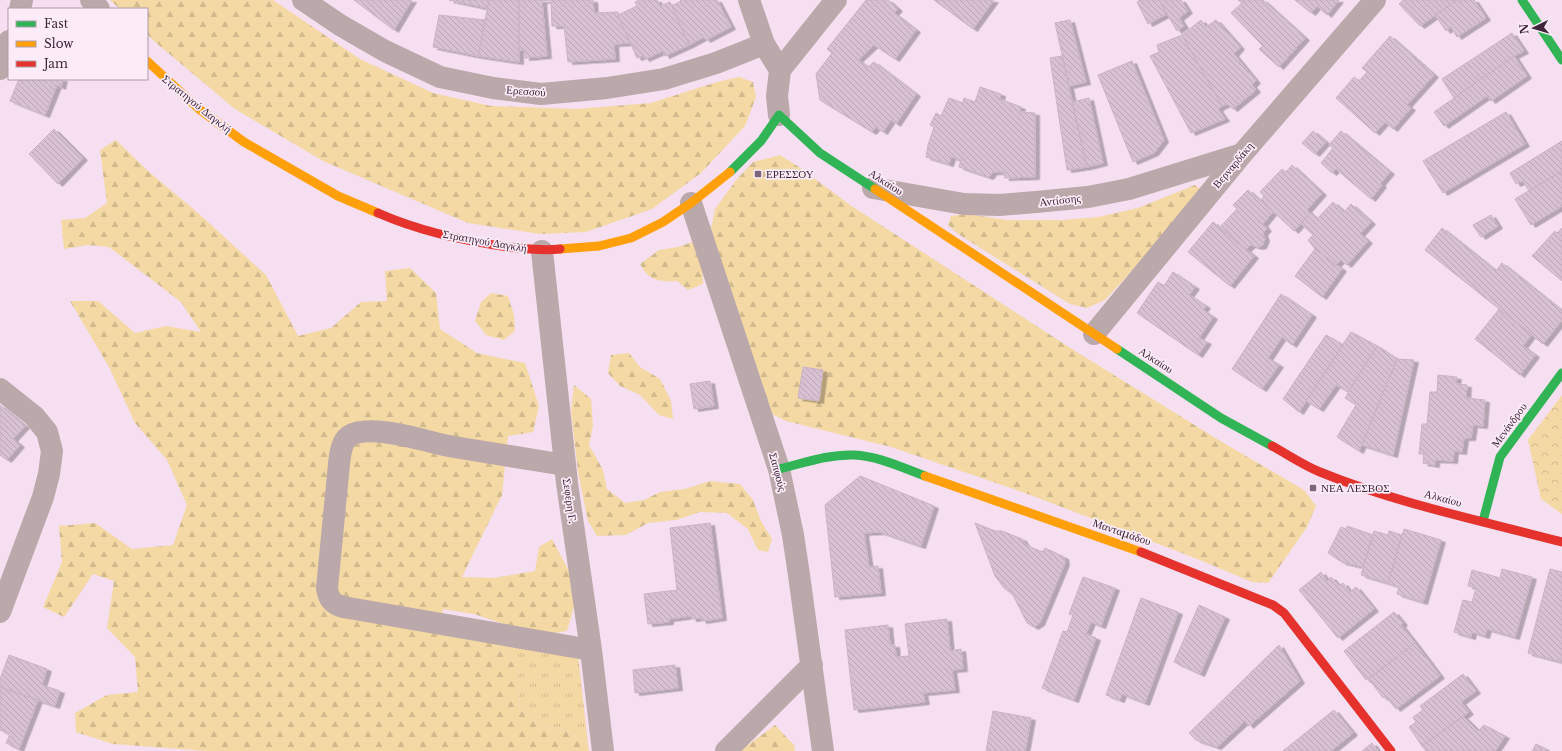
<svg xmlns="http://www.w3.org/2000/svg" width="1562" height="751" viewBox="0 0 1562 751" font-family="'Libre Baskerville',serif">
<defs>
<pattern id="grass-tufts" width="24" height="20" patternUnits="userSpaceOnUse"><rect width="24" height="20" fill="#f4d9a5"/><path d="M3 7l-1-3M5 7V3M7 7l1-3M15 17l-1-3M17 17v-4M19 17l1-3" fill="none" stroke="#d2ba8f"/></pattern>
<pattern id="forest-firs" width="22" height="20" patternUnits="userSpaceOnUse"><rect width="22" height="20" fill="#f4d9a5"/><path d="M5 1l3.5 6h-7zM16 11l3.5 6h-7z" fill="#d2ba8f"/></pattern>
<pattern id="park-crowns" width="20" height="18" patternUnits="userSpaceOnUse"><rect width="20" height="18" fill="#f4d9a5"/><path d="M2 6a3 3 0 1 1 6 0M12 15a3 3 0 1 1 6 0" fill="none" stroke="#d2ba8f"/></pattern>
<pattern id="building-back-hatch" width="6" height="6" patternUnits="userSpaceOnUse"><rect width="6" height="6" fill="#d7c1d3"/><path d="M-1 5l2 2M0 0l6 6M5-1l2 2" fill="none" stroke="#baa6b6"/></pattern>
<filter id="shadow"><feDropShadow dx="4.5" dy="2.5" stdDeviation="0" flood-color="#0004"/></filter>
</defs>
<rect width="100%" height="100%" fill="#f5dff0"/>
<!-- grass -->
<path fill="url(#grass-tufts)" d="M493,642L578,655L588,744L564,730L539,725L520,710L517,667Z"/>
<!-- forest -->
<path fill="url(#forest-firs)" d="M110,0H273L360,59L433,93L491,106L576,109L651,103L717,82L739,77L753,82L756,97L745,126L701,173L652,209L586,232L540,234L468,223L323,161L235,109L155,42L147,34V9H120Z
M116,140L148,171L198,213L266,275L298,336L331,328L361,302L387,301L385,271L410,268L436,293L440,329L477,353L525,363L539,406L533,432L508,436L502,495L462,577L494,578L535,571L539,547L552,539L569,571L574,606L567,631L546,634L510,626L474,614L443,609L441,634L493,642L517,667L520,710L539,725L564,730L588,744L589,751H207L113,744L76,732L75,713L107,695L138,692L135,657L107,628L114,581L93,574L64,617L43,607L62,562L59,526L95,523L132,549L173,545L187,505L167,460L135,423L109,367L70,301H98L135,333L166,326L201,332L181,302L109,247L88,245L64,249L61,220L85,218L107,203L100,150Z
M780,155L799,167L850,205L1072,349L1222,442L1304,490L1316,506L1307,527L1268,583L1252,582L1195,558L1025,493L891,447L786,421L770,413L710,234L715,209L737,179L753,162Z
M1195,185L1203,191L1192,206L1105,300L1087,308L1070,304L958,234L948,225L951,216L967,214L1007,220H1064L1098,217L1138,208Z
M692,242L702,261L703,284L688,290L677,281C659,282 649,281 640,264L659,250L678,247Z
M491,293L508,296L514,315L515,331L504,340L486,335L475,321L481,302Z
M629,353L640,367L660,379L671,401L673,419L659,415L640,395L620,386L608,373L611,355Z
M574,385L591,399L593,425L589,445L603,470L607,489L625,503L644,500L660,492L685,489L710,481L740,484L753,500L761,521L772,539L768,552L758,550L748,529L727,513L700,512L676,520L648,523L626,535L597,536L588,521L578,472L571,411Z
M775,725L794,745L795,751H740Z"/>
<!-- park -->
<path fill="url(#park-crowns)" d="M1562,395V514L1541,499L1528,440Z"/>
<!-- building -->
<path fill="url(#building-back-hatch)" stroke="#cab3c5" filter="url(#shadow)" d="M354,0H412L394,30Z
M449,0H489L487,8Z
M489,0H519V62L478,56Z
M519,0H550L542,1L547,56L525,58V50H519Z
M551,0H593L594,13L618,12V15L630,43L614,44L615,59L568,62L564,26H552Z
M640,0H657L660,6L670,2L689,45L665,56L663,51L645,59L643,56L637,58L618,15L637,6L635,2Z
M680,0H717L731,27L706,40L704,37L689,45L672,6L681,1Z
M866,0H888L898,9L894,13L916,30L895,59L874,45L858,60L868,67L874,62L916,94L896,124L891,120L883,132L876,127L872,132L820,100L816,74L832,53L827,49Z
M934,0H994L973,29Z
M1140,0H1159L1167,14L1148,24L1137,2Z
M1159,0H1181L1188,11L1179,18L1184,26L1177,31Z
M1238,0H1263L1305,38L1279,67L1259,49L1263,46L1231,13L1242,3Z
M1295,0H1339L1327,15L1317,6L1311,13Z
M1403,0H1457L1420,26L1399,4Z
M1457,0H1474L1486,18L1457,37L1451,27L1446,31L1435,15Z
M439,15L485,20L478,56L433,47Z
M1070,20L1086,82L1069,86L1055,23Z
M1201,20L1206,27L1216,20L1240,47L1234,54L1256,81L1252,85L1256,90L1233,109L1227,104L1222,106L1182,35Z
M1512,33L1524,51L1514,56L1454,98L1442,79Z
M1182,35L1222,106L1218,109L1225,119L1191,133L1150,56L1159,52L1157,45Z
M1390,36L1434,75L1407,105L1411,108L1393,129L1385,122L1375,133L1336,98L1354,77L1359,81L1367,72L1362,68Z
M1062,56L1087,167L1067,170L1050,58Z
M1514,56L1527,76L1491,101L1487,96L1444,126L1434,112Z
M1132,61L1164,140L1154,153L1133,162L1098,75Z
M19,79H63L61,87L57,85L45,115L10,101Z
M980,87L1001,94L1000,99L1021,107L1020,112L1035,113V177L1005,178L1004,172H993L989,177L959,167L961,160L951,157L949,164L926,157L928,145L934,127L930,125L936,113L941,116L949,98L963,103L964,98L975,102Z
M1089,98L1103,163L1087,167L1072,102Z
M1506,112L1525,144L1443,193L1423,161Z
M54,129L83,158L58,184L29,154Z
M1313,131L1326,142L1315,154L1302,143Z
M1341,131L1390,172L1380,184L1382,185L1371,199L1336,169L1332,173L1321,163L1333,148L1329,145Z
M1562,141V171L1529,191L1523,181L1516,184L1510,173Z
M1292,165L1322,193L1307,210L1310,213L1294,231L1261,200L1264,196L1260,192L1282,169L1286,172Z
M1562,171V206L1531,225L1515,199Z
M1248,190L1273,212L1263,224L1267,229L1263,233L1265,239L1262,246L1258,247L1251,245L1246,250L1219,228L1237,209L1233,205Z
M1333,202L1344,212L1351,204L1371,222L1360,234L1368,241L1347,265L1341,260L1336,265L1315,249L1308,240L1313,235L1301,224L1310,213L1317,219Z
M1491,215L1498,226L1481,237L1473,225Z
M1213,222L1254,256L1230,286L1188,252Z
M1442,228L1496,271L1502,263L1562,311V320L1543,344L1425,250Z
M1562,228V281L1532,256L1555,231L1557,233Z
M1315,249L1342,269L1322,297L1295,276Z
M1173,272L1195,287L1189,295L1206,306L1203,310L1213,317L1199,338L1207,342L1198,355L1137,313L1158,282L1164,286Z
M1281,294L1312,315L1292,345L1282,337L1268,358L1279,365L1262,389L1232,369Z
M1499,309L1532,334L1523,346L1535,355L1520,375L1475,339Z
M1351,332L1377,346L1348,392L1336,385L1319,409L1306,401Z
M1326,335L1343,345L1299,412L1283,399Z
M1377,346L1397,359L1359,451L1337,437L1356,405L1345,398Z
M1397,359L1414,360L1393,455L1362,445Z
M803,367L823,370L819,401L798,398Z
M1438,375L1457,377L1456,384L1467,385L1466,398L1485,400L1483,426L1473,425L1471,438H1464L1462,452L1454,451L1453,461L1435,460V465L1423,463L1424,454H1419L1422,424H1427L1430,392H1437Z
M710,381L714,406L694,409L690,384Z
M0,405L25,426L13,439L20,445L7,460L0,455Z
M860,476L934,506L921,546L880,532L864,533L869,567L878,566L881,593L835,597L825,505Z
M710,523L722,618L702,621L701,618L692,619L691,616L669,619V622L648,624L644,594L677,590L670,528Z
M975,523L995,531H1002L1022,539L1026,545L1042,552L1045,548L1064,557L1065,563L1040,623L1034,627L1027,623L1013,595L1004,588L995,576Z
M1347,526L1373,535L1363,567L1342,562L1328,553L1341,527L1346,529Z
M1404,529L1441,540L1423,602L1397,594L1399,587L1388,583Z
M1374,531L1388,535L1389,531L1402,535L1388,583L1361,575Z
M1502,569L1532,577L1515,637L1487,629L1485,636L1472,632L1471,637L1454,632L1463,600L1472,602L1476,588L1468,586L1472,570L1500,578Z
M1550,569L1562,572V662L1528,653Z
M1321,572L1327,581L1331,577L1339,586L1343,583L1350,592L1356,587L1374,609L1338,638L1299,590Z
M1083,577L1115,588L1101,626L1091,622L1086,634L1096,638L1074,700L1042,688L1063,631L1067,632L1073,615L1069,614Z
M1141,598L1178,612L1145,703L1122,694L1120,700L1106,695Z
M1199,605L1225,617L1200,674L1174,662Z
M1394,612L1403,623L1401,625L1415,643L1366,680L1344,651Z
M947,619L950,651L961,649L963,669L952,670L955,690L923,693L925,702L854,710L845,630L888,625L890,645H895L896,657L909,656L905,624Z
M1415,643L1440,676L1396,709L1385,696L1383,698L1369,679Z
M1279,645L1300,681L1249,726L1245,721L1217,747L1196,740L1189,733Z
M9,655L47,669L42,685L60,691L55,706L0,687V679Z
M675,665L678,688L635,693L633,670Z
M1463,674L1476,691L1461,702L1469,712L1422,746L1409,727L1416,722L1413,717L1423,710L1420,706Z
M0,687L38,700L19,749L6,743L10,734L0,730Z
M1334,710L1353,733L1331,751H1283Z
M993,711L1031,718L1025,751H986Z
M1463,716L1478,731L1484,725L1505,736L1495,751H1426L1422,746Z
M1372,743L1378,751H1362Z
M1536,744L1546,749L1545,751H1532Z"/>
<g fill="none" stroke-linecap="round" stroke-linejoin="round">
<!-- street -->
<path stroke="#baa8aa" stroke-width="22" d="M91,0L99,9
M303,0L340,25L385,51L440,77L493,88L541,94L607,88L664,79L716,63L764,44
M749,0L764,44L780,70L777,96L779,115
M20,9L22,0
M0,69L9,41
M780,70L836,0
M873,188L964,204L999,205L1036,202L1088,197L1129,189L1242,154
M691,203L779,469L793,535L799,575L823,751
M542,251L567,483L591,650L603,751
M1094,334L1242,154L1375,0
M0,389L34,416L47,432L52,451L49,474L43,497L0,612
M565,465C528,459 491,453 454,447C429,443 371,422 349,436C341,442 340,455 339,464L327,588C328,598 332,604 343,607L591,650
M726,751L812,665"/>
<!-- fast -->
<path stroke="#30b455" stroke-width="9" d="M1522,0L1562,60
M730,172L761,141L779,115L820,153L875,189
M1117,349L1221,418L1272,446
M779,469C804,463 829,454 854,455C878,456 903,468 925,476
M1483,521L1500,457L1562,373"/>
<!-- slow -->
<path stroke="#ff9f0a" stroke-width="9" d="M147,61L199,109L244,142L338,196L378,213
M875,189L1117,349
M560,249L599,246L631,238L663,222L691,203L730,172
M925,476L1141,552"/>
<!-- jam -->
<path stroke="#e5322d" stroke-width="9" d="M378,213C419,231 464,241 508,247C526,249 542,251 560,249
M1272,446C1287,454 1303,465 1320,472C1396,503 1482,521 1562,542
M1141,552L1273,605L1284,613L1391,751"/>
</g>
<!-- markers -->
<g fill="#7e6579" stroke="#fbecf7" stroke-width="1.5">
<rect x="754" y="170" width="8" height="8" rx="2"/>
<rect x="1309" y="484" width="8" height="8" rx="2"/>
</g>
<g text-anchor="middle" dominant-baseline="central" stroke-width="3.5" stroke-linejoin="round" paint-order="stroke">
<!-- street labels -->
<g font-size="11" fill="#3e2439" stroke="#fbecf7">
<text transform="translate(526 91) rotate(4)">Ερεσσού</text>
<text transform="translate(197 104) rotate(39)">Στρατηγού Δαγκλή</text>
<text transform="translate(1233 165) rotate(-50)">Βερναρδάκη</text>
<text transform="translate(886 182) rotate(33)">Αλκαίου</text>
<text transform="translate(1060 200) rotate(-6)">Αντίσσης</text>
<text transform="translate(485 241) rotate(10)">Στρατηγού Δαγκλή</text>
<text transform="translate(1156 360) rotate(33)">Αλκαίου</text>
<text transform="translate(1509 425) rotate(-54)">Μενάνδρου</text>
<text transform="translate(778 472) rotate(75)">Σαπφούς</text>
<text transform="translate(1443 498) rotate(15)">Αλκαίου</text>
<text transform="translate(570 501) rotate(82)">Σεφέρη Γ.</text>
<text transform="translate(1122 532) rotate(19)">Μανταμάδου</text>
</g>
<!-- poi labels -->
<g font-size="11" fill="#3e2439" stroke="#fbecf7" text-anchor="start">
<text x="766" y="174">ΕΡΕΣΣΟΥ</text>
<text x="1321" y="488">ΝΕΑ ΛΕΣΒΟΣ</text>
</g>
</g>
<!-- legend -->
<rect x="8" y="8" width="140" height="72" fill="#fbecf7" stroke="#af9cab"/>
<rect x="16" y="21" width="20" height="6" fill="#30b455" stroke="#af9cab"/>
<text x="44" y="28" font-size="12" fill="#3e2439">Fast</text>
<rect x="16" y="41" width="20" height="6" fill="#ff9f0a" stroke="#af9cab"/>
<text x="44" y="48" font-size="12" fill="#3e2439">Slow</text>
<rect x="16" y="61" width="20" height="6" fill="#e5322d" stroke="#af9cab"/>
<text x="44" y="68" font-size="12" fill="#3e2439">Jam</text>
<!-- north arrow -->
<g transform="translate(1534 28) rotate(265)" stroke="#fbecf7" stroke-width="3" paint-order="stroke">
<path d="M0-3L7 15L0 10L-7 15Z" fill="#3e2439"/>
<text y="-6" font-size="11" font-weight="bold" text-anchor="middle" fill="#3e2439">N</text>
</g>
</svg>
